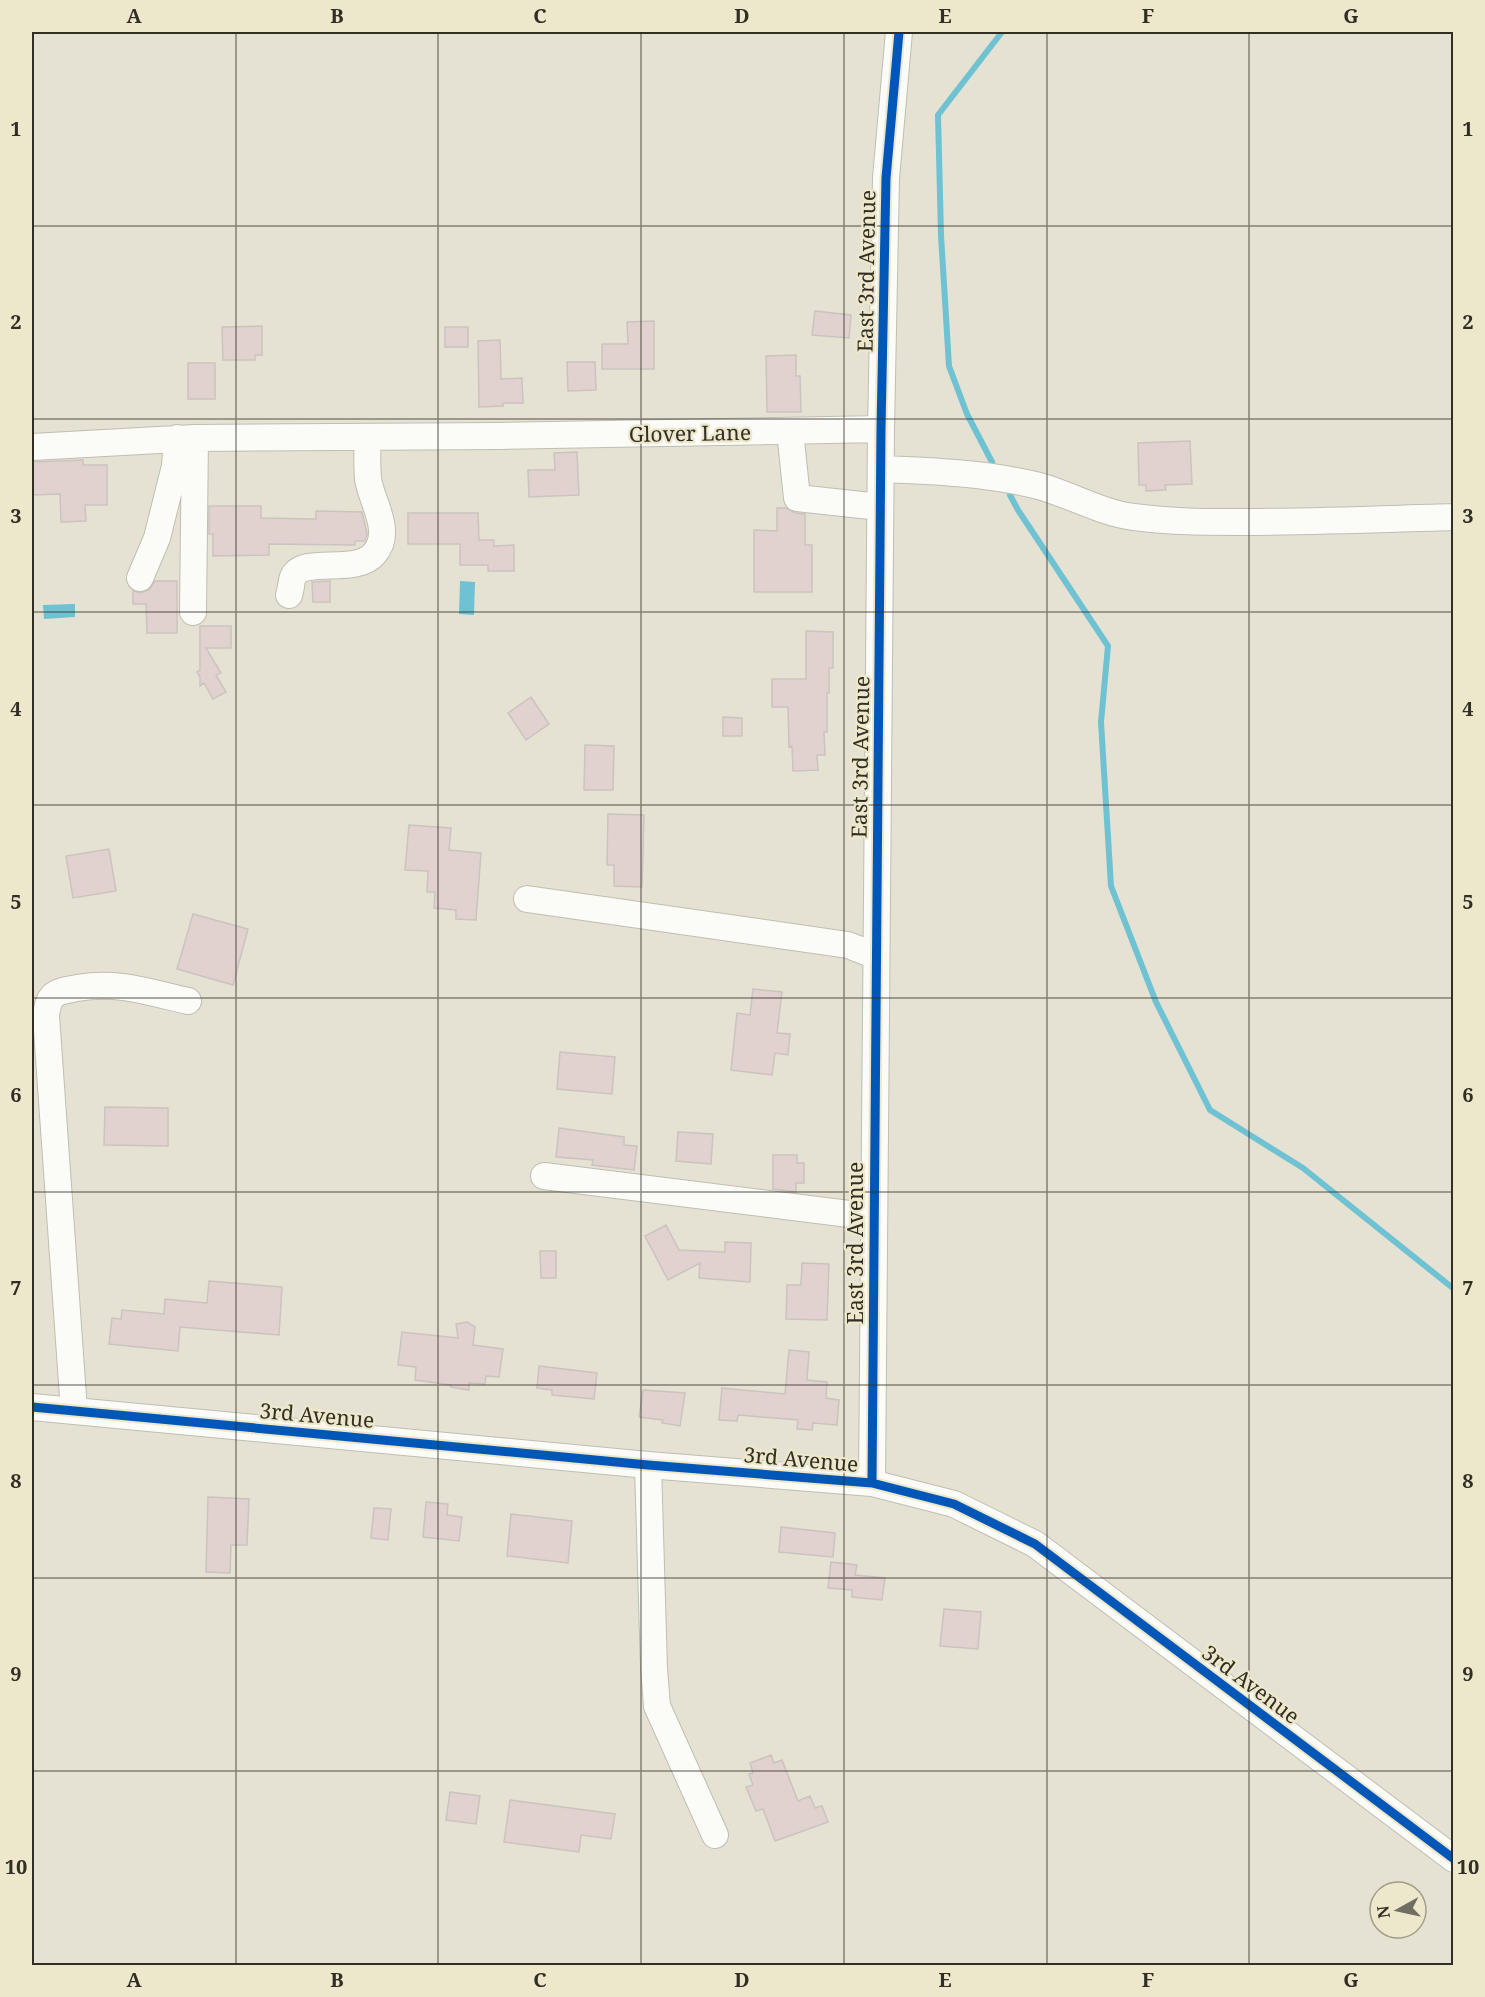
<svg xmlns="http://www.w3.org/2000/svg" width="1485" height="1997" viewBox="0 0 1485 1997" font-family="'Noto Serif',serif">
<rect width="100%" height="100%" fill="#e5e2d3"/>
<!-- water -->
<path fill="#6fc2d2" d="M460,581L475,582L474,615L459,614Z
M75,604V617L44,619L43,605Z"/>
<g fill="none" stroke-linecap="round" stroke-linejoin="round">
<!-- stream -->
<path stroke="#6fc2d2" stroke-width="6" d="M992,462L967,414L949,366L941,235L938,115L1002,32
M1010,495L1018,510L1108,646L1101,722L1111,886L1156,1002L1210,1110L1303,1168L1454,1289"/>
</g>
<!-- building -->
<path fill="#e1d2d0" stroke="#cbc3bf" stroke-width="1.5" d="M815,311L851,315L849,338L812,335Z
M654,321V369H602V344H628L627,322Z
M262,326V355H255V360H223L222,327Z
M445,327H468V347H445Z
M500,340L501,379L522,378L523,403H503V406L479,407L478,341Z
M796,355V376H800L801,412H767L766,356Z
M567,362H595L596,390L568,391Z
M188,363H215V399H188Z
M1190,441L1192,484L1165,485L1166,490L1146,491V485H1139L1138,443Z
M577,452L579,495L529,497L528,470H555L554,453Z
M83,460V465H107V505H85L86,521L61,522L60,494L32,495V462Z
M209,506H261V518L316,519V511L362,512L367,534L365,541H355V545L269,544V555L213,556V534H209Z
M777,508H787L795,513L805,514V545H812V592H754V530L777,531Z
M408,513H478L479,540H494V546L514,545V571H488V565H460V544H408Z
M155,581H177V633H147L146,604H133V591L141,593L149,590Z
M330,581V602H313L312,582Z
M200,626H231V648H206L221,673L216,675L226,692L213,699L204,683L200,686V677L197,672L200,670Z
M806,631L833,632V668H829V693H827V732H824L825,755H817L818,770L793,771L792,746L789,747L788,707H772V679H806Z
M531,697L549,724L526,740L508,713Z
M723,717L742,718V736H723Z
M585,745L614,746L613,790H584Z
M608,814L644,815L642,887L614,886V865H607Z
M409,825L451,828L449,850L481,853L476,920L456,919V910L434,908L435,892H427L428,871L405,870Z
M109,849L116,891L73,898L66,856Z
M193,914L248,929L233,985L177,969Z
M753,989L782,992L777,1033L790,1034L788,1055L775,1053L772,1075L731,1070L737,1013L750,1015Z
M560,1052L615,1057L612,1094L557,1089Z
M105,1107L168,1108V1146L104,1145Z
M559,1128L624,1137V1145L637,1146L634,1170L592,1165L593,1160L556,1157Z
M678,1132L713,1134L711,1164L676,1161Z
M773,1155H797V1163H804V1183H796V1192L773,1189Z
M666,1225L679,1250L725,1252V1242L751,1243L750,1282L699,1278L700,1263L668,1280L645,1236Z
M540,1251H556V1278H541Z
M802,1263L829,1264L827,1320L786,1319L787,1285H801Z
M209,1281L282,1287L279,1335L180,1327L178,1351L109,1344L112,1318L121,1319L122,1310L164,1314L165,1299L207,1303Z
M467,1322L475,1327L473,1345L503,1349L499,1377L486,1376L485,1384L469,1383V1390L451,1387V1385L415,1380L416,1367L398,1365L402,1332L458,1338L456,1324Z
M789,1350L809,1352L807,1380L827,1382L826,1398L839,1400L837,1425L813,1423L812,1430L797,1429L798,1420L738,1415L737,1421L719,1420L722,1388L785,1394Z
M539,1366L597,1373L594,1399L552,1395V1390L537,1388Z
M643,1390L685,1393L680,1426L662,1423L663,1420L639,1417Z
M208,1497L249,1499L247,1545H231L230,1573L206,1572Z
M426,1502L448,1504L447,1515L462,1517L459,1541L423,1537Z
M374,1508L391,1509L388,1540L371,1538Z
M511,1514L572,1521L568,1563L507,1556Z
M781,1527L835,1533L833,1557L779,1552Z
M831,1562L857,1565L855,1575L885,1578L882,1600L852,1597V1590L828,1588Z
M944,1609L981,1612L978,1649L940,1646Z
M771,1755L774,1763L782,1760L798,1801L810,1796L815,1808L822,1806L828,1822L775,1841L763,1809L756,1811L746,1787L753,1785L749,1774L753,1773L750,1763Z
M450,1792L480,1796L476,1824L446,1820Z
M510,1800L615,1814L611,1839L581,1835L579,1852L504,1842Z"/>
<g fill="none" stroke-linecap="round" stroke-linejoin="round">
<!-- minor casing -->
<g stroke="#c0beb2" stroke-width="28">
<path id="minor" d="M790,431L797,498L880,507
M32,447L195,438L499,436L881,429
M881,469C932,471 984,473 1035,485C1068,493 1100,513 1134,517C1171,522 1207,522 1244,522C1314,522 1384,519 1454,517
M140,578L157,538L175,466L177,438
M289,595C291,590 291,582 293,577C303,555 355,576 374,554C394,532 371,501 368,479C367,465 367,451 368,437
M193,612L195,438
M527,899L848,945L876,956
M544,1176L873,1217
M32,1407L648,1465L872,1483L954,1504L1035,1544L1454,1859
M74,1411L46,1016C47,1008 48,1000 54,995C60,990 69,990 77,988C119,981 148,992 188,1001
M648,1465L654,1668L657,1706L715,1835
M872,1483L881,429L886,178L899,32"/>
</g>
<!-- minor -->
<use href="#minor" stroke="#fbfbf8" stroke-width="26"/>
<!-- cycleway casing -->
<g stroke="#ede7cb" stroke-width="13">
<path id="cycleway" d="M32,1407L648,1465L872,1483L954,1504L1035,1544L1454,1859
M872,1483L881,429L886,178L899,32"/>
</g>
<!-- cycleway -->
<use href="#cycleway" stroke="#0057b8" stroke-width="9"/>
</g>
<!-- grid -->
<path fill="none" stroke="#312e24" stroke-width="1.5" stroke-opacity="0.55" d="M236,32V1966M438,32V1966M641,32V1966M844,32V1966M1047,32V1966M1249,32V1966M32,226H1454M32,419H1454M32,612H1454M32,805H1454M32,998H1454M32,1192H1454M32,1385H1454M32,1578H1454M32,1771H1454"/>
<g text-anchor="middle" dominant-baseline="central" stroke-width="4.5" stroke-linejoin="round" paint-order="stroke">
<!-- street labels -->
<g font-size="21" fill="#312e24" stroke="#ede7cb">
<text transform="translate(866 271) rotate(-89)">East 3rd Avenue</text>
<text transform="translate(690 433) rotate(-1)">Glover Lane</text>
<text transform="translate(860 757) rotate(-89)">East 3rd Avenue</text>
<text transform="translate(855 1243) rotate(-90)">East 3rd Avenue</text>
<text transform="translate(317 1415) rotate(5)">3rd Avenue</text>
<text transform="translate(801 1459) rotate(5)">3rd Avenue</text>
<text transform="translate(1251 1684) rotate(37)">3rd Avenue</text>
</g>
</g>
<!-- border -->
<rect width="1485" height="1997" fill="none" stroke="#ede7cb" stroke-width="66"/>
<!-- north arrow -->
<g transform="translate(1398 1910) rotate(262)"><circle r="28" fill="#ede7cb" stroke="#a29d88" stroke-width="1.5"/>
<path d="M0-4.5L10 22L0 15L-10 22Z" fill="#706d61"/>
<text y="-9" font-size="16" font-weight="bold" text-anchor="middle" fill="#312e24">N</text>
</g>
<rect x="33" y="33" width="1419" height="1931" fill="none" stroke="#312e24" stroke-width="2"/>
<g font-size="20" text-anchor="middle" font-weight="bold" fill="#312e24">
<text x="134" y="23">A</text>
<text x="337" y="23">B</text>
<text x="540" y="23">C</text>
<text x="742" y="23">D</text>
<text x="945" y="23">E</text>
<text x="1148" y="23">F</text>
<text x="1351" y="23">G</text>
<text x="16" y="136">1</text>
<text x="1468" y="136">1</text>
<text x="16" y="329">2</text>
<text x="1468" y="329">2</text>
<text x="16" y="523">3</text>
<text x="1468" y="523">3</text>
<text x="16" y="716">4</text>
<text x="1468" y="716">4</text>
<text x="16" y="909">5</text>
<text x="1468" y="909">5</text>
<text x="16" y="1102">6</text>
<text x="1468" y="1102">6</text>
<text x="16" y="1295">7</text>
<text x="1468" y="1295">7</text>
<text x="16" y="1488">8</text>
<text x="1468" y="1488">8</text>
<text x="16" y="1681">9</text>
<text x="1468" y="1681">9</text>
<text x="16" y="1874">10</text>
<text x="1468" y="1874">10</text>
<text x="134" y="1987">A</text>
<text x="337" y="1987">B</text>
<text x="540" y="1987">C</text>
<text x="742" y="1987">D</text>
<text x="945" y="1987">E</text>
<text x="1148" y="1987">F</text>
<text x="1351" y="1987">G</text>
</g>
</svg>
